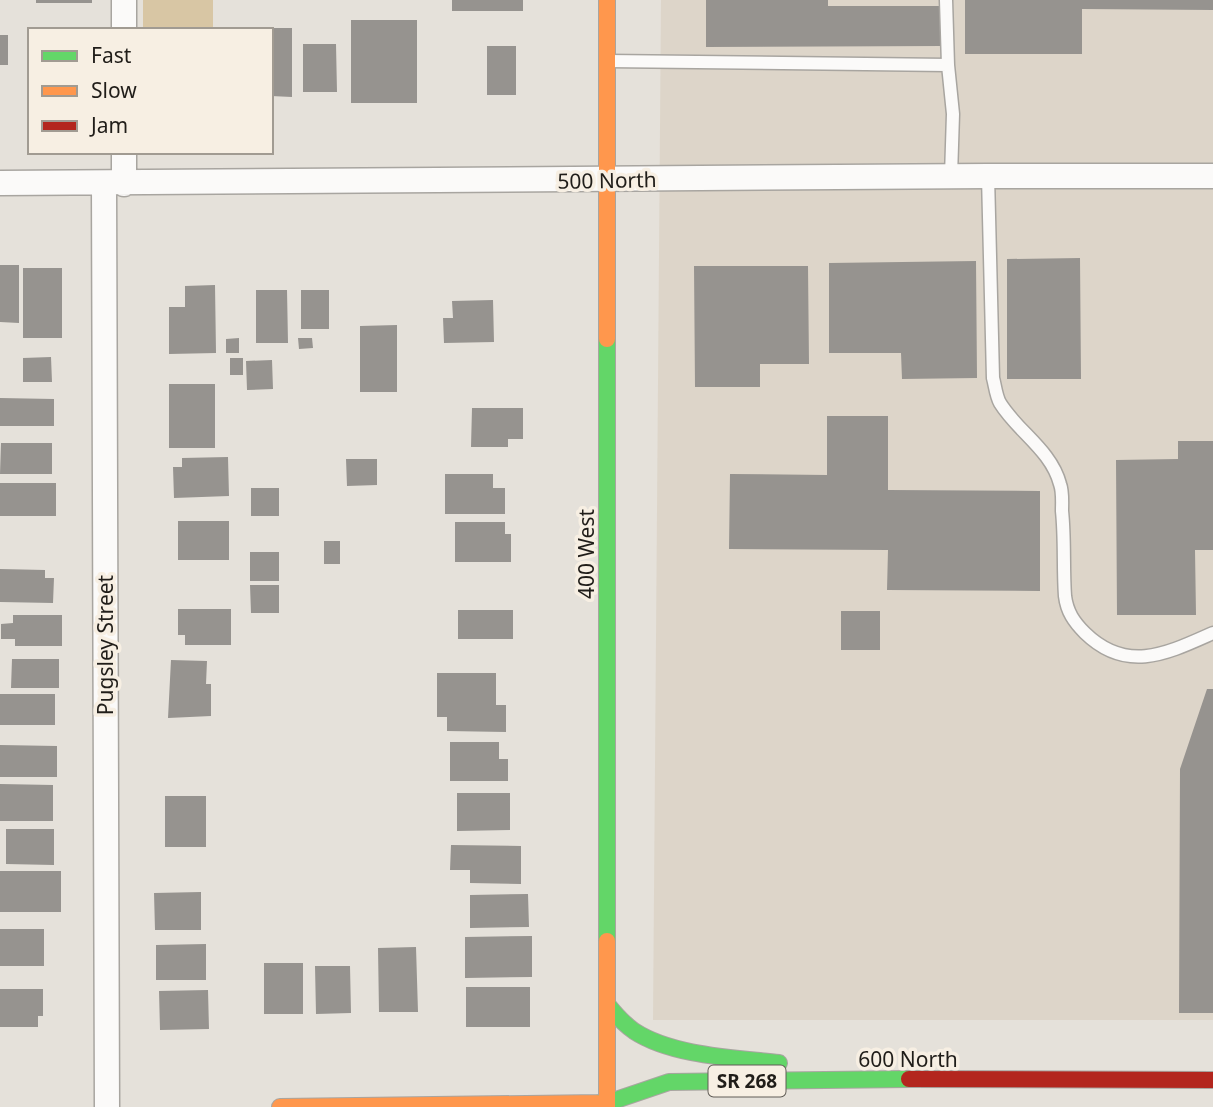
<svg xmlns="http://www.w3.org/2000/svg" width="1213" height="1107" viewBox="0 0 1213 1107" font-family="'Noto Sans',sans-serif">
<rect width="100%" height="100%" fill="#e5e1da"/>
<!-- built -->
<path fill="#ddd5c9" d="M661,0H1213V1020H653Z"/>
<!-- green -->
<path fill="#d8c6a4" d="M143,0H213V30H143Z"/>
<!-- building -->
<path fill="#96938f" d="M36,0H92V3H36Z
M452,0H523V11H452Z
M706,0H828V6H942V46L706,47Z
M965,0H1213V10L1082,9V54H965Z
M351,20H417V103H351Z
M271,28H292V97L271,96Z
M0,35H8V65H0Z
M303,44H336L337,92H303Z
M487,46H516V95H487Z
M1080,258L1081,379H1007V259Z
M976,261L977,378L902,379L901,353H829V263Z
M0,265H19V323L0,322Z
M694,266H808L809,364H760V387H695Z
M23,268H62V338H23Z
M215,285L216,353L169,354V307H185V286Z
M256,290H287L288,343H256Z
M301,290H329V329H301Z
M493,300L494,342L444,343L443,318H453L452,301Z
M397,325V392H360V326Z
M239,338V353H226V339Z
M298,338H312L313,348L299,349Z
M51,357L52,382H23V358Z
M230,358H243V375H230Z
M272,360L273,389L247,390L246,361Z
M169,384H215V448H169Z
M0,398L54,399V426H0Z
M472,408H523V439H508V447H471Z
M827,416H888V490L1040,491V591L887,590L888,550L729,549L730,474L827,475Z
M1178,441H1213V550H1195L1196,615H1117L1116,460L1178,459Z
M1,443H52V474H0Z
M228,457L229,496L174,498L173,467H182V458Z
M346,459H377V485L347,486Z
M445,474H493V488H505V514H445Z
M0,483H56V516H0Z
M251,488H279V516H251Z
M178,521H229V560H178Z
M455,522H505V534H511V562H455Z
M324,541H340V564H324Z
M250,552H279V581H250Z
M0,569L45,570V578H54L53,603L0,602Z
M250,585H279V613H251Z
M178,609H231V645H185V635H178Z
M458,610H513V639H458Z
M841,611H880V650H841Z
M13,615H62V646H15V639H1V624L13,623Z
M12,659H59V688H11Z
M171,660L207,661L206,684H211V716L168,718Z
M437,673H496V705H506V732L447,731V717H437Z
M1207,689H1213V1013H1179L1180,769Z
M0,694H55V725H0Z
M450,742H499V759H508V781H450Z
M0,745L57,746V777H0Z
M0,784L53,785V821H0Z
M457,793H510V830L457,831Z
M165,796H206V847H165Z
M6,829H54V865L6,864Z
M451,845L521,846V884L470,883V870H450Z
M0,871H61V912H0Z
M201,892V930H155L154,893Z
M528,894L529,927L470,928V895Z
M0,929H44V966H0Z
M532,936V977L465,978V937Z
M206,944V980H156V945Z
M416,947L418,1012H379L378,948Z
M264,963H303V1014H264Z
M315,966H350L351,1013L316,1014Z
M466,987H530V1027H466Z
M0,989H43V1016H38V1027H0Z
M208,990L209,1029L160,1030L159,991Z"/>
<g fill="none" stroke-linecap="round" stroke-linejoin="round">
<!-- lane casing -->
<g stroke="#a8a5a0" stroke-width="15">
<path id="lane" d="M946,0L948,65
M607,61L948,65L953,114L951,176
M988,176L993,378C995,385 996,396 1000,403C1018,432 1051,450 1060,484C1063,492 1062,502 1062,511C1065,539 1063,568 1065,596C1067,612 1074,622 1085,633C1127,674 1168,653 1213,633"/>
</g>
<!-- street casing -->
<g stroke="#a8a5a0" stroke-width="27">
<path id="street" d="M124,0V30
M124,152V184
M0,183L988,176H1213
M104,183L107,1107"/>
</g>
<!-- fast casing -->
<g stroke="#a8a5a0" stroke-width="18">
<path id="fast" d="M607,339V941
M607,1004C615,1014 624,1024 634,1031C672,1056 735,1058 779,1063
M600,1103H607L669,1082L909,1079"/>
</g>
<!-- slow casing -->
<g stroke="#a8a5a0" stroke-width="18">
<path id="slow" d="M607,0V339
M607,941V1107
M280,1107L600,1103"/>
</g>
<!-- jam casing -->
<g stroke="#a8a5a0" stroke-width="18">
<path id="jam" d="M909,1079L1213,1080"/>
</g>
<!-- lane -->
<use href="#lane" stroke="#fbfaf9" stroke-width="12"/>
<!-- street -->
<use href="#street" stroke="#fbfaf9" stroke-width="24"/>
<!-- fast -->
<use href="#fast" stroke="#63d668" stroke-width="16"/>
<!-- slow -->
<use href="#slow" stroke="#ff974d" stroke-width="16"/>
<!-- jam -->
<use href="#jam" stroke="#b3261e" stroke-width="16"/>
</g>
<g text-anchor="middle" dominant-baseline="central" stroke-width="7" stroke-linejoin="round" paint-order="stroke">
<!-- shield labels -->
<rect fill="#f7efe3" stroke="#605c56" stroke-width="2" x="708.5" y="1065.5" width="77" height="31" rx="5"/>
<g font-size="19" font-weight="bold" fill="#201d19">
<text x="747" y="1081">SR 268</text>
</g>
<!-- street labels -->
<g font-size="21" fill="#201d19" stroke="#f7efe3">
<text transform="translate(607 180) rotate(-1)">500 North</text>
<text transform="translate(586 554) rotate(-90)">400 West</text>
<text transform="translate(105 645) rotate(-90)">Pugsley Street</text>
<text x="908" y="1059">600 North</text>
</g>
</g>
<!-- legend -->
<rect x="28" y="28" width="245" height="126" fill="#f7efe3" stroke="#a19b92" stroke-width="2"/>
<rect x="42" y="51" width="35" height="10" fill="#63d668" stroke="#a19b92" stroke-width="2"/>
<text x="91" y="63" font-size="21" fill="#201d19">Fast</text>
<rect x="42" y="86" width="35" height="10" fill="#ff974d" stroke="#a19b92" stroke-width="2"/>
<text x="91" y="98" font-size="21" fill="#201d19">Slow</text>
<rect x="42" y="121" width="35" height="10" fill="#b3261e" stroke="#a19b92" stroke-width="2"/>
<text x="91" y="133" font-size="21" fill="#201d19">Jam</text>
</svg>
